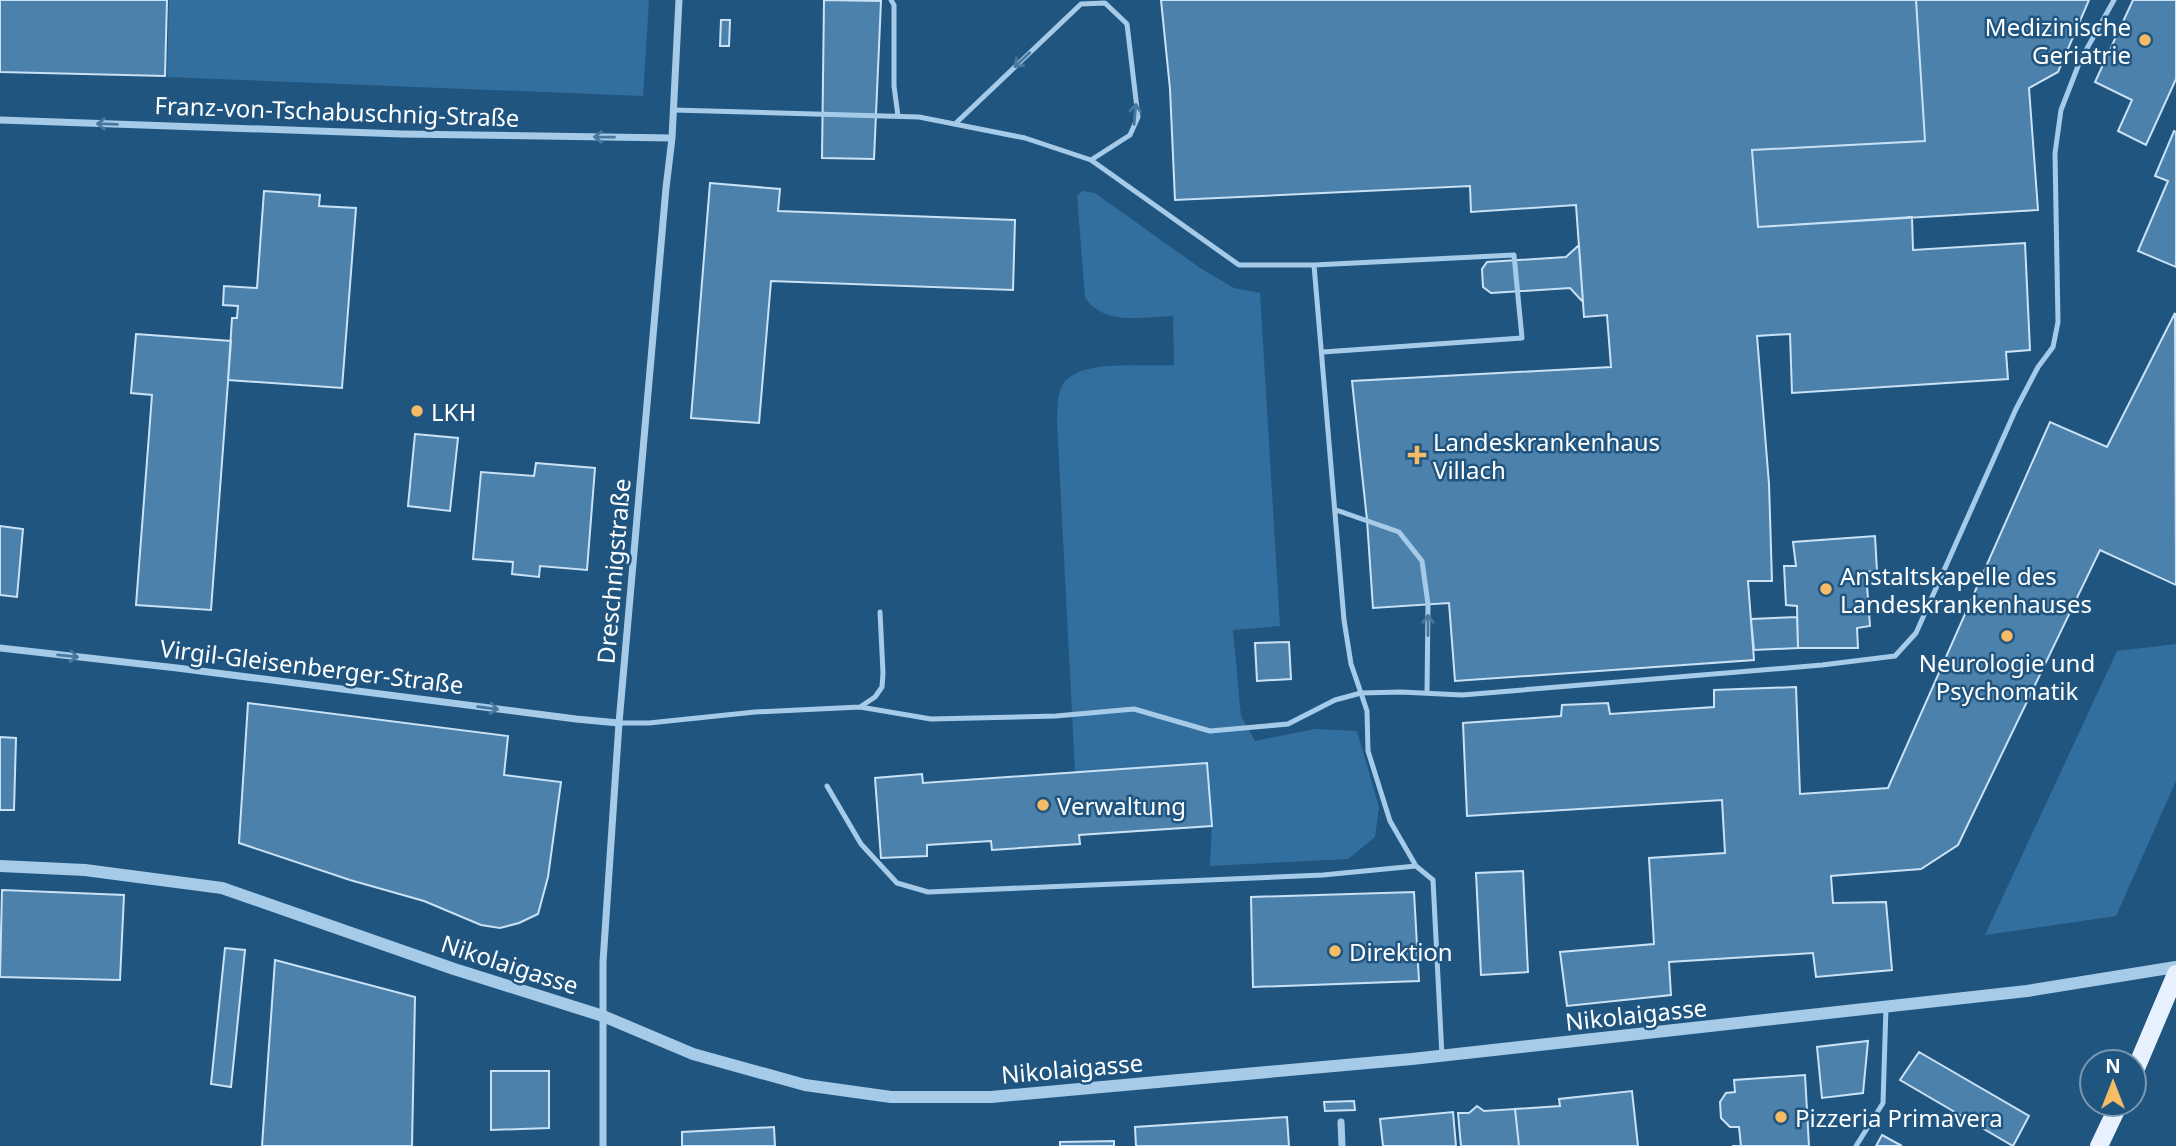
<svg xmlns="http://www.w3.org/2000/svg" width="2176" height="1146" viewBox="0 0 2176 1146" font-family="'Noto Sans',sans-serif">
<rect width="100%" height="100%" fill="#205580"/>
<!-- green -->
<path fill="#336f9e" d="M169,0H649L643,96L167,77Z
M1083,191L1095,193L1200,268L1234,288L1260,293L1280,626L1233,630L1241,716L1255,741L1315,729L1357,731L1379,807L1375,837L1348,859L1210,866L1212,826L1207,763L1075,772L1057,421C1058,411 1057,396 1061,388C1075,356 1145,368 1174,365L1173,316C1145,317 1102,326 1085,297L1077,195Z
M2176,644V781L2116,916L1985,935L2117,651Z"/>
<!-- building -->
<path fill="#4c81ac" stroke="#c9e2f6" stroke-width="2" d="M0,0H167L165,76L0,72Z
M824,0L881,1L874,159L822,158Z
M1161,0H1916L1925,141L1752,150L1758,227L1912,217L1913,250L2025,243L2030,350L2006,352L2008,379L1792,393L1790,334L1757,336L1769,484L1772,581H1748L1754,660L1455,681L1449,603L1373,608L1367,520L1352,381L1611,367L1607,315L1584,317L1576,205L1471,212L1470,186L1175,200L1170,89Z
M1916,0H2089L2058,72L2029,88L2038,210L1758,227L1752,150L1925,141Z
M2133,0H2176V79L2146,145L2118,131L2132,100L2095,82Z
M721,20H730L729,46H720Z
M2174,131L2176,132V267L2138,251L2168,181L2155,176Z
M710,183L780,189L778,211L1015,220L1013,290L771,281L759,423L691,418Z
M264,191L320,195L319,206L356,208L342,388L228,380L232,318H237L238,306L223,305L224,286L257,288Z
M1579,245L1583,302L1570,288L1491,293L1483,287L1482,269L1487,262L1566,257Z
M2175,313L2176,585L2100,550L1958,845L1921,869L1831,876L1833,903L1886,902L1892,970L1816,977L1813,953L1669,962L1671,995L1567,1006L1560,952L1654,944L1649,858L1725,853L1722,800L1467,816L1463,723L1561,716L1562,705L1608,703L1610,714L1714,707V690L1796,687L1800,794L1888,788L2050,422L2107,447Z
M136,334L231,341L211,610L136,605L152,395L131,393Z
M415,434L458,438L450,511L408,506Z
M536,463L595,468L587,570L540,566L539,577L512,574L513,562L473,559L481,472L534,476Z
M0,526L23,529L17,597L0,595Z
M1875,536L1877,571L1866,572L1870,626L1857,628L1858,648H1798L1797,606L1786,605L1784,566H1796L1793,542Z
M1797,617L1798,648L1754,650L1751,619Z
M1289,642L1291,679L1257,681L1255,643Z
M248,703L508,736L504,775L561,782L548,877L538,914L519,923L500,928L481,925L424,901L350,880L239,843Z
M0,737L16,738L14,810H0Z
M1207,763L1212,826L1079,835L1080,844L992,850L991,841L927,845V856L881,858L875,778L922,774L923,783Z
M1523,871L1528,972L1481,975L1476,873Z
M2,890L124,895L120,980L0,977Z
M1414,892L1419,981L1253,987L1251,897Z
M225,948L245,950L231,1087L211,1084Z
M275,960L415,997L412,1146H262Z
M1868,1041L1863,1093L1822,1098L1817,1047Z
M1919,1052L2029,1116L2013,1146L1900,1080Z
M491,1071H549V1128L491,1130Z
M1805,1075L1809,1146H1732H1741L1739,1127H1730L1721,1118L1720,1102L1726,1093L1735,1092L1734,1080Z
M1632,1091L1638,1146H1519L1515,1109L1560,1106L1559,1099Z
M1354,1101L1355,1110L1325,1111L1324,1102Z
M1477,1106L1484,1111L1515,1109L1519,1146H1461L1458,1113H1469Z
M1453,1112L1456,1146H1383L1380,1119Z
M1287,1117L1289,1146H1136L1135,1127Z
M774,1127L775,1146H682V1132Z
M1882,1135L1902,1146H1876Z
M1114,1141V1146H1060V1142Z"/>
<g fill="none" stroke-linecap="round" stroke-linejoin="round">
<!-- service -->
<path stroke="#a5cbe8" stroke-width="5" d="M891,0L894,5V86L898,116
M673,110L919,117L1025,138L1091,160L1239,265H1314L1514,255L1522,338L1323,352
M956,123L1081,4L1105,3L1127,24L1138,117L1130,135L1091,160
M1314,265L1344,620L1351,664L1361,693L1401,692L1462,695L1822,665L1895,656L1916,633L2016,409L2038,367L2053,347L2058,322L2055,153L2061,110L2080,61L2114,0
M1336,510L1399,532L1422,561L1428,604L1427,693
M860,707L931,719L1056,716L1134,709L1210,731L1288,724L1335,700L1361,693L1367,711L1368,751L1390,821L1416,866L1433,880L1442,1056
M619,723H649L755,712L860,707L875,697L882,687L883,673L880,612
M827,786L861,844L897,883L928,892L1323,875L1416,866
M1856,1146L1883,1103L1886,1007"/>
<!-- minor -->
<path stroke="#a5cbe8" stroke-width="7" d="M0,120L402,134L672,138
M0,648L177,668L576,719L619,723
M1341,1122L1342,1146
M603,1146V962L619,723L666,188L672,138L679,0"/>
<!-- tertiary -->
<path stroke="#a5cbe8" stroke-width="12" d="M0,866L85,870L222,888L454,969L603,1016L693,1054L805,1085L891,1097H991L1412,1059L2027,991L2176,967"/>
<!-- primary -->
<path stroke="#e7f2fe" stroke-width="18" d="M2134,1073L2176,974
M2099,1146L2119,1104"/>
</g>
<!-- one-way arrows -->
<defs><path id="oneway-shaft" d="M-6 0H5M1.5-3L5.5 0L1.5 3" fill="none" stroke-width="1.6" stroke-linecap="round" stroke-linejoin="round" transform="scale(1.75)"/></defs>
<g stroke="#48789f">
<use href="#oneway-shaft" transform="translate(1022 60) rotate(137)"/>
<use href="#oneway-shaft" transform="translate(1135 114) rotate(-85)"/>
<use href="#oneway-shaft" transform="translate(107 124) rotate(-178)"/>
<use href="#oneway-shaft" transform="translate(604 137) rotate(-179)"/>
<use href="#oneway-shaft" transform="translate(1428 625) rotate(-90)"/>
<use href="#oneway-shaft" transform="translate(68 656) rotate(6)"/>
<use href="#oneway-shaft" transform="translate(488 708) rotate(7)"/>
</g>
<!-- markers -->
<g fill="#f6bc65" stroke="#205580" stroke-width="2.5">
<circle cx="2145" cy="40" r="7"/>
<circle cx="417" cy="411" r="7"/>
<path d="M1413.5 444.5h7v7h7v7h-7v7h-7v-7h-7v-7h7z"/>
<circle cx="1826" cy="589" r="7"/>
<circle cx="2007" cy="636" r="7"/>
<circle cx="1043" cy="805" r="7"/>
<circle cx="1335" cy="951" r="7"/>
<circle cx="1781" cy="1117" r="7"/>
</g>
<g text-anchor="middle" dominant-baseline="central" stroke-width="5" stroke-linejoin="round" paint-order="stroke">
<!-- poi labels -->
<g font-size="24" fill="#fff" stroke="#205580" text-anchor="start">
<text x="2131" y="26" text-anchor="end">Medizinische<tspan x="2131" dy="28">Geriatrie</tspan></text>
<text x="431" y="411">LKH</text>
<text x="1433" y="441">Landeskrankenhaus<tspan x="1433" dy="28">Villach</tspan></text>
<text x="1840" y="575">Anstaltskapelle des<tspan x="1840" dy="28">Landeskrankenhauses</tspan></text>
<text x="2007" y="662" text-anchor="middle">Neurologie und<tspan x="2007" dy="28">Psychomatik</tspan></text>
<text x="1057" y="805">Verwaltung</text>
<text x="1349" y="951">Direktion</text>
<text x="1795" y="1117">Pizzeria Primavera</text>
</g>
<!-- street labels -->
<g font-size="24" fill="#fff" stroke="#205580">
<text transform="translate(337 111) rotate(2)">Franz-von-Tschabuschnig-Straße</text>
<text transform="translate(613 571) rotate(-85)">Dreschnigstraße</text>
<text transform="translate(312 666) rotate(7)">Virgil-Gleisenberger-Straße</text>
<text transform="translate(510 964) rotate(18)">Nikolaigasse</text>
<text transform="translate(1636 1014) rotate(-6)">Nikolaigasse</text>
<text transform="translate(1072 1068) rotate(-5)">Nikolaigasse</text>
</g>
</g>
<!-- north arrow -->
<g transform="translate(2113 1083)"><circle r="33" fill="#205580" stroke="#7999b3" stroke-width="2"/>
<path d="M0-5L12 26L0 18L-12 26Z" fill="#f6bc65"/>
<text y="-10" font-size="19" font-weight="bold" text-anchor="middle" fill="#ffffff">N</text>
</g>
</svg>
